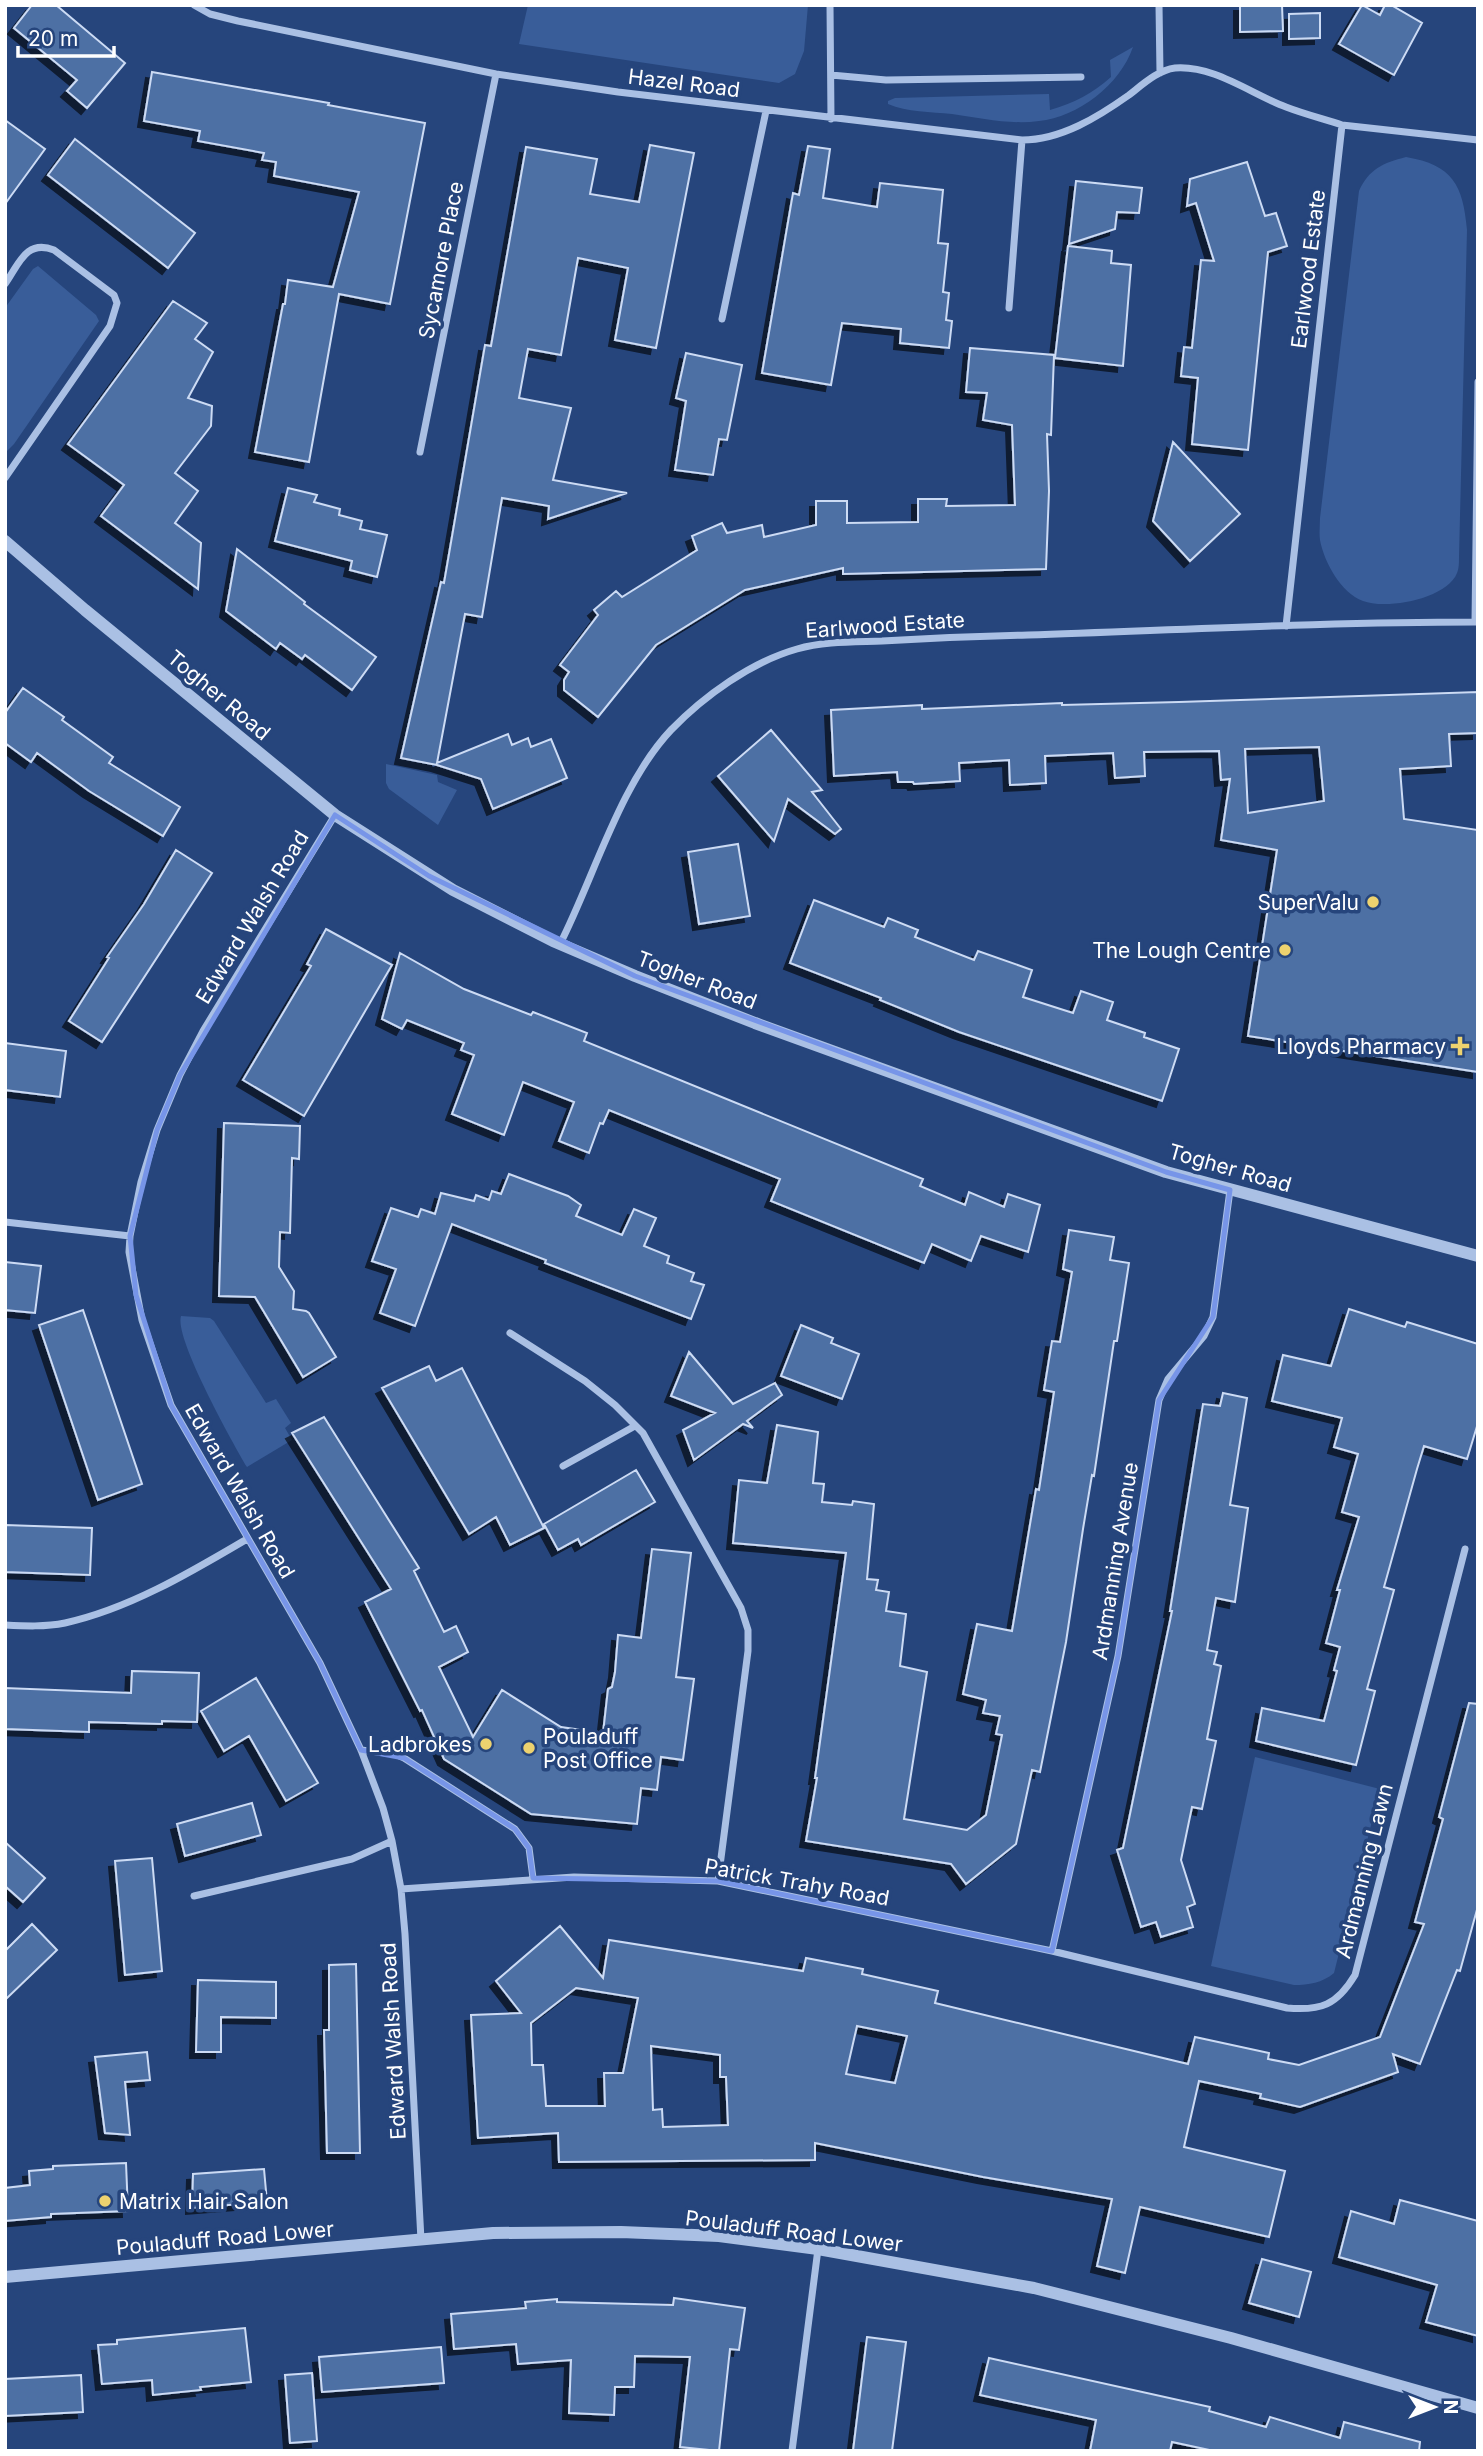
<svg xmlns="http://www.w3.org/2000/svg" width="1483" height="2456" viewBox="0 0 1483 2456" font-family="Inter,sans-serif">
<defs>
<filter id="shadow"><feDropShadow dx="-6" dy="6" stdDeviation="0" flood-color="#0009"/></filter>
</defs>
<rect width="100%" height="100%" fill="#26457c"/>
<!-- green -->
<path fill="#395d99" d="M528,5H808L804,51L795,74L779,83L519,44Z
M1133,47C1120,85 1078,117 1039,121C1011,125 980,118 952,114C931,112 907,112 888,104V101L895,98L1049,94L1050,110C1074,103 1092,94 1111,77L1110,60Z
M1406,157C1453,165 1463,185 1467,230L1459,557C1459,562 1459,569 1457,573C1447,599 1386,610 1363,601C1341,593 1324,562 1320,540C1319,533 1320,525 1320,518L1359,191C1369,169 1383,163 1406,157Z
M38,266L96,315L99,321L14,444L5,453V308L33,269Z
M386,764L437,775L438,782L457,790L438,825L389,789L386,783Z
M181,1316L210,1318L214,1321L266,1403L276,1399L291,1423L285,1428L292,1440L247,1467C233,1443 174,1338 181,1316Z
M1255,1757L1380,1789L1334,1973C1322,1983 1309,1985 1294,1985L1211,1966Z"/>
<!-- building -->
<path fill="#4e6fa4" stroke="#ccdbf4" stroke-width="2" fill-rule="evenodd" filter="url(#shadow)" d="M32,5H56L125,63L87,108L67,91L77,80L14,28Z
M1240,5H1282L1283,31L1240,32Z
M1362,5L1380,15L1385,5H1391L1422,23L1394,75L1339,44Z
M1320,13V38L1289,39V14Z
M152,72L329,103L328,105L425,123L390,304L339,294L309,462L255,452L283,304H285L288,280L333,287L359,192L274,176L276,162L262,160L264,153L198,141L200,131L144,121Z
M5,120L45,149L5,204Z
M75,139L195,233L168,268L48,175Z
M650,145L694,153L656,348L615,340L628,268L578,258L561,355L528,349L519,398L571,408L553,480L627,493L548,519L549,506L502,498L482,617L465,614L437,763L508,734L512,745L528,738L531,747L551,739L567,778L493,809L481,779L437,765L401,758L441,582L444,583L485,345L491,346L526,147L597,159L590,194L639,202Z
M808,146L830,149L823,198L877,207L880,183L943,190L938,243L948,244L943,292L949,293L946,320L952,321L949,348L900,343L901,329L842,323L831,385L762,373L793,193L799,195Z
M1247,162L1265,216L1276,213L1287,246L1268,252L1248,450L1192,444L1198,378L1181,376L1184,347L1192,348L1201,260L1214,261L1196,203L1187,206L1190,179Z
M1076,181L1142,188L1139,213L1117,212L1115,229L1069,244Z
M1068,246L1112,251L1111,263L1131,265L1123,366L1055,358Z
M173,301L207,323L195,339L213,352L188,398L212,406L211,426L175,473L198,491L175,523L201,543L198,589L101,516L124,485L68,444Z
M970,348L1054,355L1051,435L1047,434L1049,491L1046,569L843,574V568L745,590L656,645L598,717L564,690V680L569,672L560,665L598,615L594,610L616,591L622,597L697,550L692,536L722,523L727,533L762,525L764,537L816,525V501H847V523L918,522V499H947L946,506L1015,505L1012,425L983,420L987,393L966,392Z
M686,353L742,365L727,440L719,439L713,475L675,470L686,401L676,398Z
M1173,442L1240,514L1190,561L1153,521Z
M288,488L317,495L314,502L340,509L339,515L362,521L360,529L387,535L377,577L350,570L352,561L275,541Z
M237,549L305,602L304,604L376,657L352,690L305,655L302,659L280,643L276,649L226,611Z
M23,688L64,717L62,720L113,757L109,763L180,807L163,836L89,791L37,753L31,762L5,743V713Z
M1478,692V733L1449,734L1451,766L1400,769L1404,819L1478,830V1072L1248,1036L1277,850L1221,840L1230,779L1221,780L1219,751L1144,752L1145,776L1115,778L1113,753L1045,756L1046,783L1010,785L1009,760L959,763L960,781L914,784L913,782H898L897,772L834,776L831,710L922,705V709L1062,703V705L1179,702ZM1319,747L1324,801L1248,813L1245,749Z
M771,730L822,790L812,792L841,829L835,834L788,799L774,841L718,776Z
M738,844L750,916L699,924L688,852Z
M176,850L212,873L102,1042L69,1021L109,958L107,957L144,904Z
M814,900L884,927L888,918L918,930L915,937L974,960L978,951L1032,970L1023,997L1073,1013L1081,991L1113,1002L1107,1020L1145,1033L1144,1037L1179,1049L1162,1101L959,1032L880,1000L881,998L790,963Z
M326,929L392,965L304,1116L243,1080L311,966L307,964Z
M400,953L464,989L531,1015L533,1012L587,1033L584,1041L923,1179L920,1186L965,1205L969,1192L1004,1207L1008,1194L1040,1205L1028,1252L981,1236L971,1261L932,1244L924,1263L771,1201L780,1179L609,1110L603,1124L600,1123L589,1153L559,1141L574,1102L523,1082L504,1135L452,1114L474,1055L461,1050L464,1043L407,1020L402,1029L382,1019Z
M5,1043L66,1051L60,1097L5,1090Z
M224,1123L300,1126L299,1159L292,1158L290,1233L280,1232L279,1267L294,1291L293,1309L306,1311L309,1313L336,1357L303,1377L255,1297L219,1296Z
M509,1174L568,1196L581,1205L576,1216L622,1235L634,1209L656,1218L644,1246L669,1256L667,1263L694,1273L691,1281L704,1285L691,1319L545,1263L546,1260L452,1224L415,1326L380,1313L396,1269L372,1261L391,1208L418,1217L421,1209L435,1214L441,1193L474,1201L476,1195L489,1200L492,1191L501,1194Z
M1069,1230L1114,1237L1110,1260L1129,1263L1117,1341H1114L1094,1476L1092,1475L1083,1529L1066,1642L1040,1772L1032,1770L1016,1844L966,1884L951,1864L806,1841L817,1778H815L846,1553L733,1543L739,1480L767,1483L777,1425L818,1432L813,1483L824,1484L822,1502L852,1505L853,1501L874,1504L867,1579L878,1580L876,1590L889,1592L886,1611L906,1614L900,1666L927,1672L904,1819L967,1830L986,1815L1002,1735L996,1734L1000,1716L983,1713L986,1700L963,1694L977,1624L1012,1631L1036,1489L1039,1490L1054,1392L1044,1390L1052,1341L1060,1342L1072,1272L1063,1269Z
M5,1262L41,1266L35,1313L5,1310Z
M1349,1309L1405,1327L1407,1322L1478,1344V1423L1467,1459L1424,1446L1417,1469L1384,1587L1394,1590L1367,1689L1375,1691L1356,1765L1256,1741L1262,1708L1324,1721L1337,1671L1334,1670L1340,1647L1326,1643L1340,1590H1337L1359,1517L1342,1512L1358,1454L1334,1447L1342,1418L1272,1401L1283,1355L1331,1366Z
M83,1310L142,1484L98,1500L39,1325Z
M801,1325L833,1338L831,1343L859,1354L842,1399L781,1376Z
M689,1352L733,1404L775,1383L782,1395L747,1421L753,1428L743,1424L694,1460L683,1430L715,1413L671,1396Z
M429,1366L436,1381L462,1368L544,1528L510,1545L496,1517L469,1534L382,1388Z
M1223,1393L1247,1398L1230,1505L1248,1508L1235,1602L1216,1598L1207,1650L1217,1652L1214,1664L1221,1666L1207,1739L1216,1741L1202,1809L1192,1807L1181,1860L1195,1904L1187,1907L1193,1927L1161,1937L1156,1922L1141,1927L1117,1850L1123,1848L1172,1611H1170L1203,1404L1220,1406Z
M324,1417L419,1568L414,1571L444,1632L456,1626L468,1652L439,1667L473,1737L502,1690L561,1727L603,1733L608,1689L612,1687L615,1672L618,1635L641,1638L652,1549L691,1553L676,1677L694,1679L683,1760L661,1757L657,1790L641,1788L637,1824L531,1814L444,1759L422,1710L420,1711L365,1602L391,1589L292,1433Z
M636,1470L655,1502L581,1545L578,1539L558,1550L544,1524Z
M5,1525L92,1528L90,1575L5,1572Z
M132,1671L199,1673L197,1722L162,1721V1724L89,1722V1732L5,1729V1688L131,1693Z
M256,1678L318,1783L286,1801L249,1736L224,1751L201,1711Z
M1469,1703L1478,1704V1906L1460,1971L1457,1970L1420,2064L1393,2054L1398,2072L1300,2107L1260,2098L1261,2094L1199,2081L1184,2147L1285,2171L1269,2237L1140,2207L1125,2273L1097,2266L1112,2199L983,2177L815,2143V2160L559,2162L558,2133L478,2138L471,2015L521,2013L496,1981L560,1926L603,1978L609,1940L803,1971L806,1958L863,1969L862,1974L938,1991L935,2003L1188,2064L1195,2037L1269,2053L1268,2059L1299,2065L1380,2037L1424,1924L1415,1922L1443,1819L1439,1817ZM576,1988L638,1998L623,2073H604L605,2106H546L543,2065H532L531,2023ZM857,2026L907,2036L895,2083L846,2074ZM651,2046L720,2055V2077H726L728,2125L663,2127L662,2109L653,2110Z
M252,1803L261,1835L185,1856L177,1824Z
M5,1842L45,1878L23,1902L5,1886Z
M152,1858L162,1971L125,1975L115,1861Z
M32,1924L57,1950L5,2000V1951Z
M356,1964L360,2153H327L324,2030H329V1965Z
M198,1980L276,1982V2018L221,2017V2052H196Z
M147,2052L150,2080L125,2082L130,2135L105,2133L95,2057Z
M126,2163L128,2211L51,2214V2217L5,2221V2188L30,2185L29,2171L53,2169V2166Z
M264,2169L267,2202L192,2208L193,2174Z
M1400,2200L1478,2221V2336L1426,2322L1437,2285L1339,2257L1351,2211L1394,2224Z
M1262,2259L1311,2272L1299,2317L1249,2303Z
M674,2298L745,2308L739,2350L730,2349L719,2451L680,2447L690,2357L635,2356L634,2387H615L614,2415L569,2413L571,2360L518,2364L516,2344L454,2349L451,2314L526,2308L525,2302L557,2299V2302L673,2305Z
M245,2328L251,2382L200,2387L201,2390L153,2395L152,2380L102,2384L98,2345L117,2344V2340Z
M867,2337L906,2342L892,2451H853Z
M441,2347L444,2383L322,2392L319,2357Z
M989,2358L1210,2407L1209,2411L1266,2427L1270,2417L1340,2438L1344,2422L1420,2442L1419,2451H1214L1172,2442L1170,2451H1090L1096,2420L980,2395Z
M312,2373L317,2441L290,2443L285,2375Z
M81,2375L83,2412L5,2416V2379Z"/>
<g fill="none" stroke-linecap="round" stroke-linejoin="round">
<!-- minor -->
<path stroke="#aac0e4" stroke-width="7" d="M194,5L210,14L238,21L496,74L618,92L1022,140C1061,140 1098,117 1129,95C1142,85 1158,70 1175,68C1214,65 1251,94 1286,107C1304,114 1324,119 1342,125
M830,5L831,119
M1159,5L1160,73
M831,75L886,80L1081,77
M5,284C19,264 26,239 54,250L114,295L117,303L110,326L5,478
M1009,308L1022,140
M722,319L766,111
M1478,382L1475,622H1478
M420,452L496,74
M1286,626L1342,125L1478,140
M335,815L203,1031L180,1075L157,1130L141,1182L130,1236L129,1252L142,1320L171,1405L320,1663L361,1750L383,1808L392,1841L401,1889L405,1934L421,2240
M560,944C594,877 620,784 671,730C704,696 751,662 797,649C824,641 854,642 882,641C931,638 979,636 1028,635C1177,630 1326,622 1475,622
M5,1222L130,1236
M510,1333L585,1381L615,1405L643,1433L741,1608L748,1630V1651L718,1881
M563,1466L635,1426
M5,1625C25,1626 45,1627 65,1623C129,1609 191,1572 247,1539
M361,1750L395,1754L404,1758L515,1829L529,1848L533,1878
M401,1889L574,1877L718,1881L1052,1951L1287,2008C1321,2011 1337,2005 1355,1975L1465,1549
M194,1896L352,1859L392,1841
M1052,1951L1118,1656L1159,1400L1168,1379L1204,1336L1213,1317L1230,1190
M792,2451L818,2249"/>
<!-- tertiary -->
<path stroke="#aac0e4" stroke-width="12" d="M5,541L85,610L335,815L453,890L553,941L635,976L755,1023L1166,1172L1478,1256
M5,2277L493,2233L621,2232L719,2236L818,2249L1034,2288L1231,2338L1478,2408"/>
</g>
<!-- marked area -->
<path fill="none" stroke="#7795e8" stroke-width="5" stroke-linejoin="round" d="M335,815L429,876L635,976L1166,1172L1230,1190L1213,1317L1159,1400L1118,1656L1052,1951L718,1881L533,1878L529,1848L515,1829L404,1758L361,1750L320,1663L171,1405L136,1295L130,1236L157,1130L180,1075Z"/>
<!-- markers -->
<g fill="#edd26f" stroke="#26457c" stroke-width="2.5">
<circle cx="1373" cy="902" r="7"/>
<circle cx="1285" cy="950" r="7"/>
<path d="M1456.5 1035.5h7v7h7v7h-7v7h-7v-7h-7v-7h7z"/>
<circle cx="486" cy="1744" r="7"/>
<circle cx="529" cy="1748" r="7"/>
<circle cx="105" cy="2201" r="7"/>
</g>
<g text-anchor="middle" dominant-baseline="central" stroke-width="7" stroke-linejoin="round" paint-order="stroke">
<!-- street labels -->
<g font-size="21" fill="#fff" stroke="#26457c">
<text transform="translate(684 83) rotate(7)">Hazel Road</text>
<text transform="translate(441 260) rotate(-79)">Sycamore Place</text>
<text transform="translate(1308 269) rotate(-83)">Earlwood Estate</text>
<text transform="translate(885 625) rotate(-4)">Earlwood Estate</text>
<text transform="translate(219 695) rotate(40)">Togher Road</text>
<text transform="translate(252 917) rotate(-59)">Edward Walsh Road</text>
<text transform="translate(697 980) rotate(21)">Togher Road</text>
<text transform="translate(1230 1168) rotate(16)">Togher Road</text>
<text transform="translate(240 1491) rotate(60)">Edward Walsh Road</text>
<text transform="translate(1115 1561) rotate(-81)">Ardmanning Avenue</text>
<text transform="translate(1364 1871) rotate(-76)">Ardmanning Lawn</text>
<text transform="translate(797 1882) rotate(10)">Patrick Trahy Road</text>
<text transform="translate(393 2041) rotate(-93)">Edward Walsh Road</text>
<text transform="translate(794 2231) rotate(7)">Pouladuff Road Lower</text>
<text transform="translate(225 2238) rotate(-5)">Pouladuff Road Lower</text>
</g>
<!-- poi labels -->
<g font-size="21" fill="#fff" stroke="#26457c" text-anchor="end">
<text x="1359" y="902">SuperValu</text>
<text x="1271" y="950">The Lough Centre</text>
<text x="1446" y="1046">Lloyds Pharmacy</text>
<text x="543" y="1736" text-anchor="start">Pouladuff<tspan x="543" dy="24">Post Office</tspan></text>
<text x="472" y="1744">Ladbrokes</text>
<text x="119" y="2201" text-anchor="start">Matrix Hair Salon</text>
</g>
</g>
<!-- border -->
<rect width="1483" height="2456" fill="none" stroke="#ffffff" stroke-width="14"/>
<!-- north arrow -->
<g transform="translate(1434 2407) rotate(90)" stroke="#26457c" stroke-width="5" paint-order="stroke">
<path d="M0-5L12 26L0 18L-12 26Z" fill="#ffffff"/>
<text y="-10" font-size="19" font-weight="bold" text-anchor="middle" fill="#ffffff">N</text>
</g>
<!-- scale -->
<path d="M18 46v10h96v-10" fill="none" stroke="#ffffff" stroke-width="3.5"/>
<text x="28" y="46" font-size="21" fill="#ffffff" stroke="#26457c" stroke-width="5" paint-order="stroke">20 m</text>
</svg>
